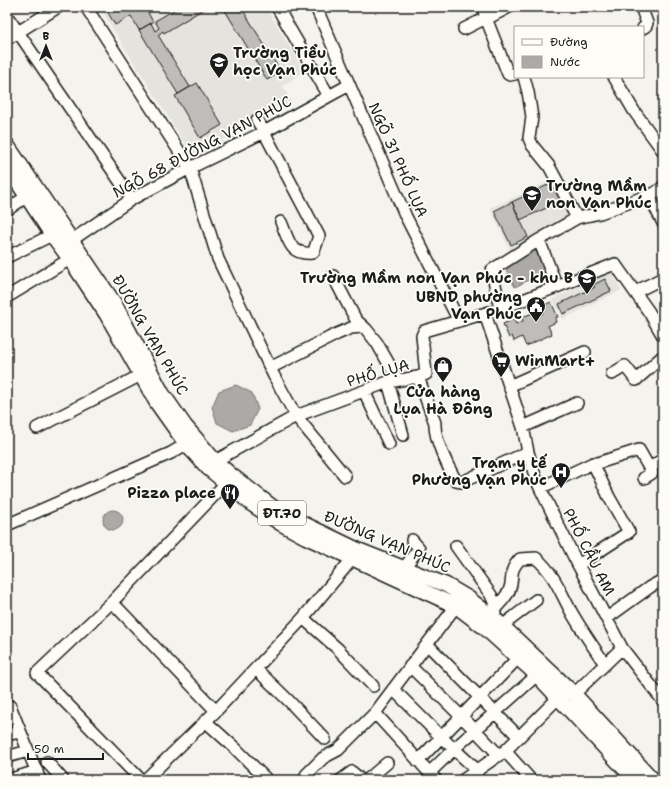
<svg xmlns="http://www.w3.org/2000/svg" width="670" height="787" viewBox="0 0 670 787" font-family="'Shantell Sans',sans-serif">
<rect width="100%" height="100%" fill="#f4f3ee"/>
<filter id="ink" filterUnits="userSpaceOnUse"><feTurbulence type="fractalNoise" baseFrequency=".025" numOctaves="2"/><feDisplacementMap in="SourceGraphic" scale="8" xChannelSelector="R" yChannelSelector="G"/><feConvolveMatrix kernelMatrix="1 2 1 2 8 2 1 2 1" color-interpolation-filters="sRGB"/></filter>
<g filter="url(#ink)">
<!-- built -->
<path fill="#e4e3de" d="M99,7H266L304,71L283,86L291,102L198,154L191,153Z
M556,179L574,215L510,250L490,208Z
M611,272L621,290L563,319L552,299Z"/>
<!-- water -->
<path fill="#abaaa6" stroke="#72716f" d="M534,248L546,271L515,287L503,264Z
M236,385L252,393L258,409L250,425L233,431L217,423L212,407L219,391Z
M103 520a10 10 0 1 1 20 0a10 10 0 1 1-20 0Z"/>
<!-- building -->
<path fill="#bebdba" stroke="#1c1c1c" d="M109,7H145L153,22L139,30L131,16L115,25L106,9Z
M179,7H207L164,33L163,31L158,35L190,87L178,94L139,30L151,23L155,31L159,28L155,21Z
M223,7H241L281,72L267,80Z
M197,83L222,125L200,138L175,96Z
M556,181L567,203L553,209L551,206L520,220L512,202Z
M512,202L528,237L511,245L494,211Z
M605,279L611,291L563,314L559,304L595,287L593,285Z
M551,302L558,317L555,318L556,322L548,326L552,334L526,346L522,337L514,341L512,336L509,338L503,324L514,319L516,324L523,321L522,317L533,313L535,317L543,313L540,307Z"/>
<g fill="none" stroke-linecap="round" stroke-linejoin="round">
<!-- minor casing -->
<g stroke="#1c1c1c" stroke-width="14">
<path id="minor" d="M86,7L190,168L218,259L274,376L296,416L345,476
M277,7L329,96
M316,7L406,217L459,321
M483,7L486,18L508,74L510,75L515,74
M641,7L647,23L646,26L643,28
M7,16L132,199
M486,19L509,7
M464,29L486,18
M7,39L58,7
M524,77L528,92L532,117L529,138L532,145L549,166L577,218
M614,77L634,111L663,151
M257,120L264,132L319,236L314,251L312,253C289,255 289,240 281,222
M649,195L663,223
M7,210L27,196
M72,240L132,199L190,168L264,132L349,85
M539,240L557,287
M7,257L52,235
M333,276L356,320L366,329L377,343L398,380
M635,292L663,278
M7,297L70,259
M500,309L615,264L649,312L663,336
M485,314L523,427L528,452L535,476L540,488L574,557L622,648L663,701
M270,368L337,334L351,328L362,327
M612,374L625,366L636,380L663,356
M418,377L435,423C434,439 448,467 456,481L462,482L528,452
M388,382L403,435
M509,386L585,352
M364,391L389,444
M523,427L577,403
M37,428L141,375
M215,461L296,416L388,382L418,377L426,374L422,336L424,331L500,309L492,270L539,240L577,218L600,213L655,193L663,187
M650,468L663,459
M540,488L593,463H598L639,450L652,473L644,478
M7,525L171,453L186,444
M456,546L491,595L494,602L495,613
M578,565L629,532L609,497L593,463
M404,568L419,548L412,540
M112,602L226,483
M495,609C500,603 506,597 509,591C515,577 507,573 520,559L536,558C555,574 561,594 573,615C583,632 594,648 605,664
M303,618L338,649L373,686
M607,618L650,587L663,580
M502,626L536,600
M427,644L519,737
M410,666L475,730L499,755
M256,669L289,701L325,739
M393,689L441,737L478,771
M574,694L622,648
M10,706L40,780
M375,713L436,780
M205,721L235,748L266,779
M7,735L19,732
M505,751L531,780
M7,757L28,751
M418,761L518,658
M47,762L63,780
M429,773L455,748L537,675
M8,780L37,771
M141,780L37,673L112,602L216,711
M145,780L216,711L303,618L353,558
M310,780L306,775L323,758L338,750L375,713L456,606
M341,780L352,772L361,780
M367,780L387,763
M463,780L505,751L559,697"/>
</g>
<!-- major casing -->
<g stroke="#1c1c1c" stroke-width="17">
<path id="major" d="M7,145L114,303L162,393L185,426L215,461L231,475L279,512L358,550L446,585L468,598L496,620L574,694L653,780
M7,166L52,235L70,259L107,315L157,403L186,444L208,468L253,505L280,523L306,537L456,606L485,628L537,675L635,780"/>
</g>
<!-- minor -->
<use href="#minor" stroke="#fdfcf7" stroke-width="11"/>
<!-- major -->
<use href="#major" stroke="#fdfcf7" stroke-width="14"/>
</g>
</g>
<!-- icons -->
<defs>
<g id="school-pin" transform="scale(1)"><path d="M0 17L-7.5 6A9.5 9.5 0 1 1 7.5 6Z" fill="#1c1c1c" stroke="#fdfcf7"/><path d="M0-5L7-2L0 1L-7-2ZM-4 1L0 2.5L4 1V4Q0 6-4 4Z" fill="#fff"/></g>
<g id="civic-pin" transform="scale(1)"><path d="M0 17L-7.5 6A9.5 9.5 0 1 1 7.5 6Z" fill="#1c1c1c" stroke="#fdfcf7"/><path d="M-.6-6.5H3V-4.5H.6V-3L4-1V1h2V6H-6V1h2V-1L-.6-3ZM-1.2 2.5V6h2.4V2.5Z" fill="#fff"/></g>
<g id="supermarket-pin" transform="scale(1)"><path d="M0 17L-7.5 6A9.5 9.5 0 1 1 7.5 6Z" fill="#1c1c1c" stroke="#fdfcf7"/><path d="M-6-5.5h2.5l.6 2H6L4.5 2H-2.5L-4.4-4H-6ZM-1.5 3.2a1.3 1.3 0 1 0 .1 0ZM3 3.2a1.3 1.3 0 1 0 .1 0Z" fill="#fff"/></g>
<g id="shop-pin" transform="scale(1)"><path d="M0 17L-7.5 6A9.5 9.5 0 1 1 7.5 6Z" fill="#1c1c1c" stroke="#fdfcf7"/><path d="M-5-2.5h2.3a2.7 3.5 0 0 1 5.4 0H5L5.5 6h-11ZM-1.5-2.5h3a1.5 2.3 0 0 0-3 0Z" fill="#fff"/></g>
<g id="hospital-pin" transform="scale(1)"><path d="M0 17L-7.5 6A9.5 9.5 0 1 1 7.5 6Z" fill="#1c1c1c" stroke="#fdfcf7"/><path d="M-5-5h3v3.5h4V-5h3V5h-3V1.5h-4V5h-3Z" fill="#fff"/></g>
<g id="restaurant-pin" transform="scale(1)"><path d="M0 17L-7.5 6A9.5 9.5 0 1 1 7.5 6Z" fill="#1c1c1c" stroke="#fdfcf7"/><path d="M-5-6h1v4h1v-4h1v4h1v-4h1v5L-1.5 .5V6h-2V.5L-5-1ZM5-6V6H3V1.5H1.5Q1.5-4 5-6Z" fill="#fff"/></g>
</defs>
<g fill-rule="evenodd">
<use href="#school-pin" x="219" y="62"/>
<use href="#school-pin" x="532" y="195"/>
<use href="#school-pin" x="587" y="278"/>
<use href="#civic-pin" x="536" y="306"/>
<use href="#supermarket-pin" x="501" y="361"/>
<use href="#shop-pin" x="443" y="366"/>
<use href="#hospital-pin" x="561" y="472"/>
<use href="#restaurant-pin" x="230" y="493"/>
</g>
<g text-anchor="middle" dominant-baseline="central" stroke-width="3.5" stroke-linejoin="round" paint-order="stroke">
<!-- shield labels -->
<rect fill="#fdfcf7" stroke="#605f5e" stroke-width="1" x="258" y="501" width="48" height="24" rx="3"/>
<g font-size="14" font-weight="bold" fill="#1c1c1c">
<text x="282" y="513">ĐT.70</text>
</g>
<!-- poi labels -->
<g font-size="15" font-weight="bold" fill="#1c1c1c" stroke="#fdfcf7" text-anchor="end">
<text x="233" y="53" text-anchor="start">Trường Tiểu<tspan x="233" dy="17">học Vạn Phúc</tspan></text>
<text x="546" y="186" text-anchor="start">Trường Mầm<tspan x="546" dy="17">non Vạn Phúc</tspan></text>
<text x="573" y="278">Trường Mầm non Vạn Phúc - khu B</text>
<text x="522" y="297">UBND phường<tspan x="522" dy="17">Vạn Phúc</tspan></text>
<text x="515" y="361" text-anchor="start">WinMart+</text>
<text x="443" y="392" text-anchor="middle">Cửa hàng<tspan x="443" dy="17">Lụa Hà Đông</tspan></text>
<text x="547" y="463">Trạm y tế<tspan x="547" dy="17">Phường Vạn Phúc</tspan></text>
<text x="216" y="493">Pizza place</text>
</g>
<!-- street labels -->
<g font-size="15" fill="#1c1c1c" stroke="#fdfcf7">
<text transform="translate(202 147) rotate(-28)">NGÕ 68 ĐƯỜNG VẠN PHÚC</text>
<text transform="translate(398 160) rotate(66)">NGÕ 31 PHỐ LỤA</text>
<text transform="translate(150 335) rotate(60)">ĐƯỜNG VẠN PHÚC</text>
<text transform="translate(378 373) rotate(-16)">PHỐ LỤA</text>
<text transform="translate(387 542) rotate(23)">ĐƯỜNG VẠN PHÚC</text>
<text transform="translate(589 552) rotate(63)">PHỐ CẦU AM</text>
</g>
</g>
<!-- margin -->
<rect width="670" height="787" fill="none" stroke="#fdfcf7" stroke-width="24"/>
<rect x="12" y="12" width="646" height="763" fill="none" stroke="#1c1c1c" stroke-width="1.5" filter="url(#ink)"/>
<!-- legend -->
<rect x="514" y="26" width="130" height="52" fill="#fdfcf7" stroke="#a3a29f"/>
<rect x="522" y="39" width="20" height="6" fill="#fdfcf7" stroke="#a3a29f"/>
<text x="550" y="46" font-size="12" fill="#1c1c1c">Đường</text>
<rect x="522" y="56" width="20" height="12" fill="#abaaa6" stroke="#a3a29f"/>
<text x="550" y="66" font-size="12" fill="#1c1c1c">Nước</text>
<!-- north arrow -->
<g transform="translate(46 46)" stroke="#fdfcf7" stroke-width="3" paint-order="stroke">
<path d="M0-3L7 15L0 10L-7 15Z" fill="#1c1c1c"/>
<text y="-6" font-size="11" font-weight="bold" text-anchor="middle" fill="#1c1c1c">B</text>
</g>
<!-- scale -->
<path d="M28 753v6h75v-6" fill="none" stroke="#1c1c1c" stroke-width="2"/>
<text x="34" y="753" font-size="12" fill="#1c1c1c" stroke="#fdfcf7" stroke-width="3" paint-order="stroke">50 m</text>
</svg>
